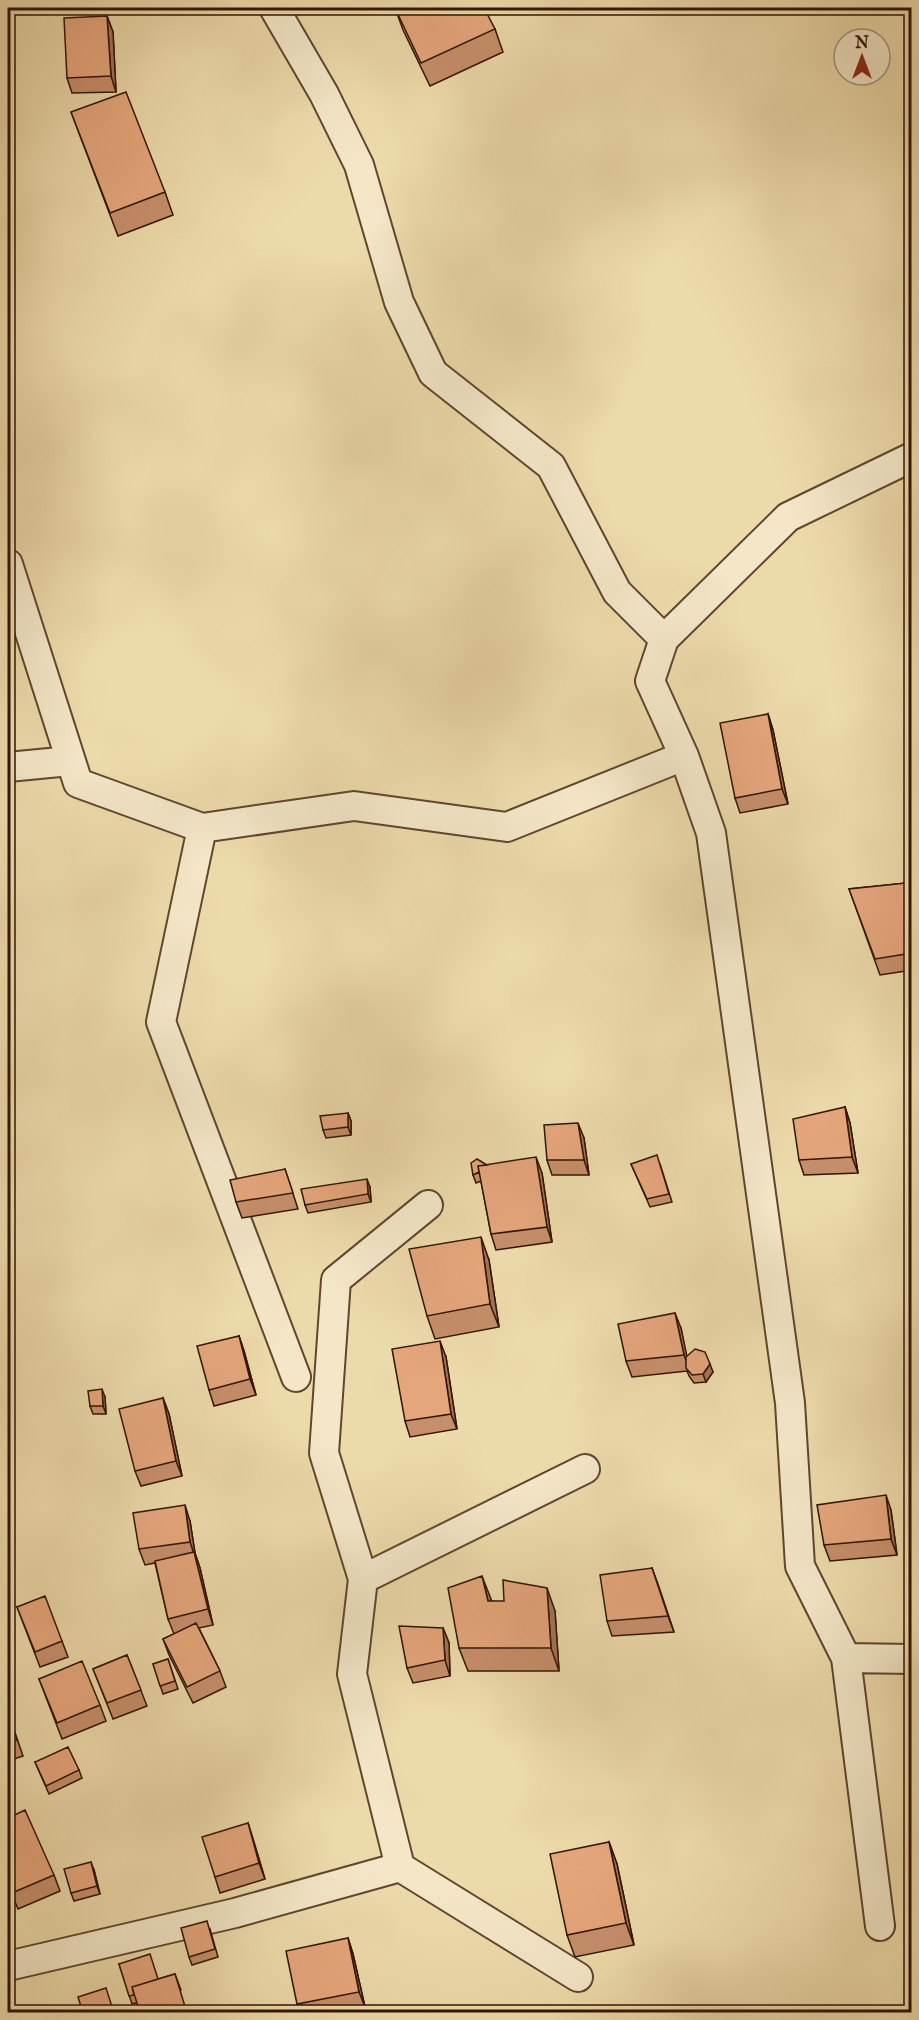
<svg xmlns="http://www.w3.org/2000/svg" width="919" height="2020" viewBox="0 0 919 2020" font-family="'IM FELL English',serif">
<rect width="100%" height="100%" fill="#eddaaa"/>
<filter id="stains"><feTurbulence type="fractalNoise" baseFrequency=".00333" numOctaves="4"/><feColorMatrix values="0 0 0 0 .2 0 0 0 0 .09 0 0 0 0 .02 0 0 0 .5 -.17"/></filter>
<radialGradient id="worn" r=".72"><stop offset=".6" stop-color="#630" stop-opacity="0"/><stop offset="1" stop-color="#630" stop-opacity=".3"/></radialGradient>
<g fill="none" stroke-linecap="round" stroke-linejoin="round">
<!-- street casing -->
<g stroke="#5f462e" stroke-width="32">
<path id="street" d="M274,8L324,94L359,165L399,302L433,373L551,466L617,592L664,639
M8,564L78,783L202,828L354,806L507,827L684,756
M8,767L70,761
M202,828L161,1022L296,1377
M363,1579L324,1453L336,1280L428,1205
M846,1658L912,1659
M400,1867L578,1977
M880,1926L846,1658L800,1566L790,1403L711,833L684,756L650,681L664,639L788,517L912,457
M8,1966L235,1913L400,1867L352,1674L363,1579L585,1469"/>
</g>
<!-- street -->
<use href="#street" stroke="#f3e7c8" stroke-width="28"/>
</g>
<!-- wall -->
<path fill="#c68f6b" stroke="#301405" stroke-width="1.5" d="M395,8L495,29L503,52L430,86L403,30Z
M107,16L113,32L116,92L72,93L67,78Z
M71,112L165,192L173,215L118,236Z
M768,714L773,730L788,804L740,813L735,798Z
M906,883L912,898V970L880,975L849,889Z
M845,1107L850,1123L858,1173L804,1175L799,1160Z
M348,1113L351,1121V1135L326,1138L323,1130Z
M584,1138L589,1175H552L547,1160Z
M631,1164H660L672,1202L650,1207Z
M487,1165L542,1173L552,1242L496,1250L491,1234L481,1181L476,1183L473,1175Z
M285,1169L298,1209L242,1218L236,1202Z
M370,1187L371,1202L308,1213L305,1205Z
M489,1260L499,1327L435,1339L427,1316Z
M681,1328L686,1356L713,1372L706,1382L694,1383L689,1376L687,1371L632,1377L626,1361Z
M239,1336L244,1351L256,1395L214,1406L209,1390Z
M446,1357L457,1429L410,1437L405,1421Z
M105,1397L106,1414H93L90,1406Z
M163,1398L169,1414L182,1476L141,1486L135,1471Z
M891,1510L897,1555L830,1561L824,1545Z
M190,1521L195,1553L200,1568L213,1625L199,1628L220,1671L226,1687L193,1703L169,1655L163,1639L174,1634L168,1619L155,1563L145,1565L139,1549Z
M652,1568L674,1632L612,1636L607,1621Z
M491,1601L555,1611L559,1671H468L459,1648Z
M17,1607L62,1641L68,1657L40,1667Z
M443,1628L449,1643L450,1676L413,1683L407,1668Z
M127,1655L147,1706L113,1719L93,1669Z
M168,1659L178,1689L163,1694L153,1664Z
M39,1679L100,1705L106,1721L62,1739Z
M8,1712L23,1756L8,1761Z
M35,1762L79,1770L82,1778L49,1794Z
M8,1818L54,1875L60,1891L18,1909L8,1885Z
M248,1823L253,1839L265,1879L220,1893L215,1877Z
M609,1842L617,1864L634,1945L575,1957L567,1935Z
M94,1870L100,1894L74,1901L71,1893Z
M210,1929L218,1957L192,1965L189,1957Z
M348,1938L353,1954L365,2007L339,2013H301L297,2004Z
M119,1964L158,1979L175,1974L181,1990L132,2004Z"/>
<!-- shaded-wall -->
<path fill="#a17457" stroke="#301405" stroke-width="1.5" d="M107,16L113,32L116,92L111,76Z
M768,714L773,730L788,804L782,789Z
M906,883L912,898V908Z
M845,1107L850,1123L858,1173L852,1157Z
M348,1113L351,1121V1135L348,1127Z
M578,1123L584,1138L589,1175L584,1160Z
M536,1157L542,1173L552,1242L547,1227Z
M367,1179L370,1187L371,1202L368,1194Z
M481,1237L489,1260L499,1327L490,1304Z
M675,1313L681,1328L690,1371L684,1355Z
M239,1336L244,1351L256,1395L250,1379Z
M440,1341L446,1357L457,1429L451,1414Z
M710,1364L713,1372L706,1382L703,1374Z
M102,1389L105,1397L106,1414L103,1406Z
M163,1398L169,1414L182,1476L176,1461Z
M886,1495L891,1510L897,1555L891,1539Z
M185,1505L190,1521L195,1553L200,1568L213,1625L208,1609L195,1557L190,1542Z
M652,1568L658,1584L674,1632L668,1616Z
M482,1576L491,1599L496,1624L488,1601Z
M547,1588L555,1611L559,1671L551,1648Z
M443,1628L449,1643L450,1676L445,1660Z
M248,1823L253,1839L265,1879L259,1863Z
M609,1842L617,1864L634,1945L626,1923Z
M91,1862L94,1870L100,1894L97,1886Z
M348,1938L353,1954L365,2007L359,1992Z"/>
<!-- building -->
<path fill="#e6a67c" stroke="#301405" stroke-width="1.5" d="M395,8H484L495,29L421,63Z
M107,16L111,76L67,78L64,18Z
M126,92L165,192L110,213L71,112Z
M768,714L782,789L735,798L720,723Z
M906,883L912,908V953L875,959L849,889Z
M845,1107L852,1157L799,1160L793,1119Z
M348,1113V1127L323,1130L320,1116Z
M578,1123L584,1160H547L544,1125Z
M657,1155L669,1194L647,1199L631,1164Z
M536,1157L547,1227L491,1234L478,1166Z
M477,1159L487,1165L478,1166L479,1172L473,1175L471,1163Z
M285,1169L293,1193L236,1202L230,1180Z
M367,1179L368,1194L305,1205L301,1189Z
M481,1237L490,1304L427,1316L409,1249Z
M675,1313L684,1355L626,1361L618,1324Z
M239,1336L250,1379L209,1390L197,1346Z
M440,1341L451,1414L405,1421L392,1349Z
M695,1349L705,1352L710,1364L703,1374L692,1375L686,1368V1357Z
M102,1389L103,1406H90L88,1391Z
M163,1398L176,1461L135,1471L119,1409Z
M886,1495L891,1539L824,1545L817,1505Z
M185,1505L190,1542L139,1549L133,1513Z
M194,1552L208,1609L168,1619L155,1561Z
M652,1568L668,1616L607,1621L600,1575Z
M482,1576L488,1601H504L503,1580L547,1588L551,1648H459L448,1588Z
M45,1596L62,1641L35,1652L17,1607Z
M196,1623L220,1671L187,1687L163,1639Z
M399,1626L443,1628L445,1660L407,1668Z
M127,1655L141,1690L107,1703L93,1669Z
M168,1659L175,1681L160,1686L153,1664Z
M82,1661L100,1705L57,1723L39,1679Z
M8,1712L17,1740L8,1743Z
M68,1747L79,1770L46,1786L35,1762Z
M25,1810L54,1875L12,1893L8,1883V1818Z
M248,1823L259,1863L215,1877L202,1837Z
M609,1842L626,1923L567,1935L550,1854Z
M91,1862L97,1886L71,1893L64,1869Z
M207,1921L215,1949L189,1957L181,1928Z
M348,1938L359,1992L297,2004L286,1951Z
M150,1954L158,1979L132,1987L134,1995L129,1996L119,1964Z
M175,1974L187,2013H140L132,1987Z
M106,1988L114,2013H83L78,1997Z"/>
<!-- margin -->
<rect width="919" height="2020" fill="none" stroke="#eddaaa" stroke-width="30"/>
<rect x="9" y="9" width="901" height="2002" fill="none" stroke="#301405" stroke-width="3"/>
<rect x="15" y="15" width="889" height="1990" fill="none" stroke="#301405" stroke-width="1.5"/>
<!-- north arrow -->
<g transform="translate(862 57)"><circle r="28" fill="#f3e7c8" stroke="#a5937a" stroke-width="1.5"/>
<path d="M0-4.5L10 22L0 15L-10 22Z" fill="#8f2418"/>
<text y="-9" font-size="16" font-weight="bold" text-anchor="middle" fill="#301405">N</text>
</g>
<rect width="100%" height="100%" filter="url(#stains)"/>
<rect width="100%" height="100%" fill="url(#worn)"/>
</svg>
